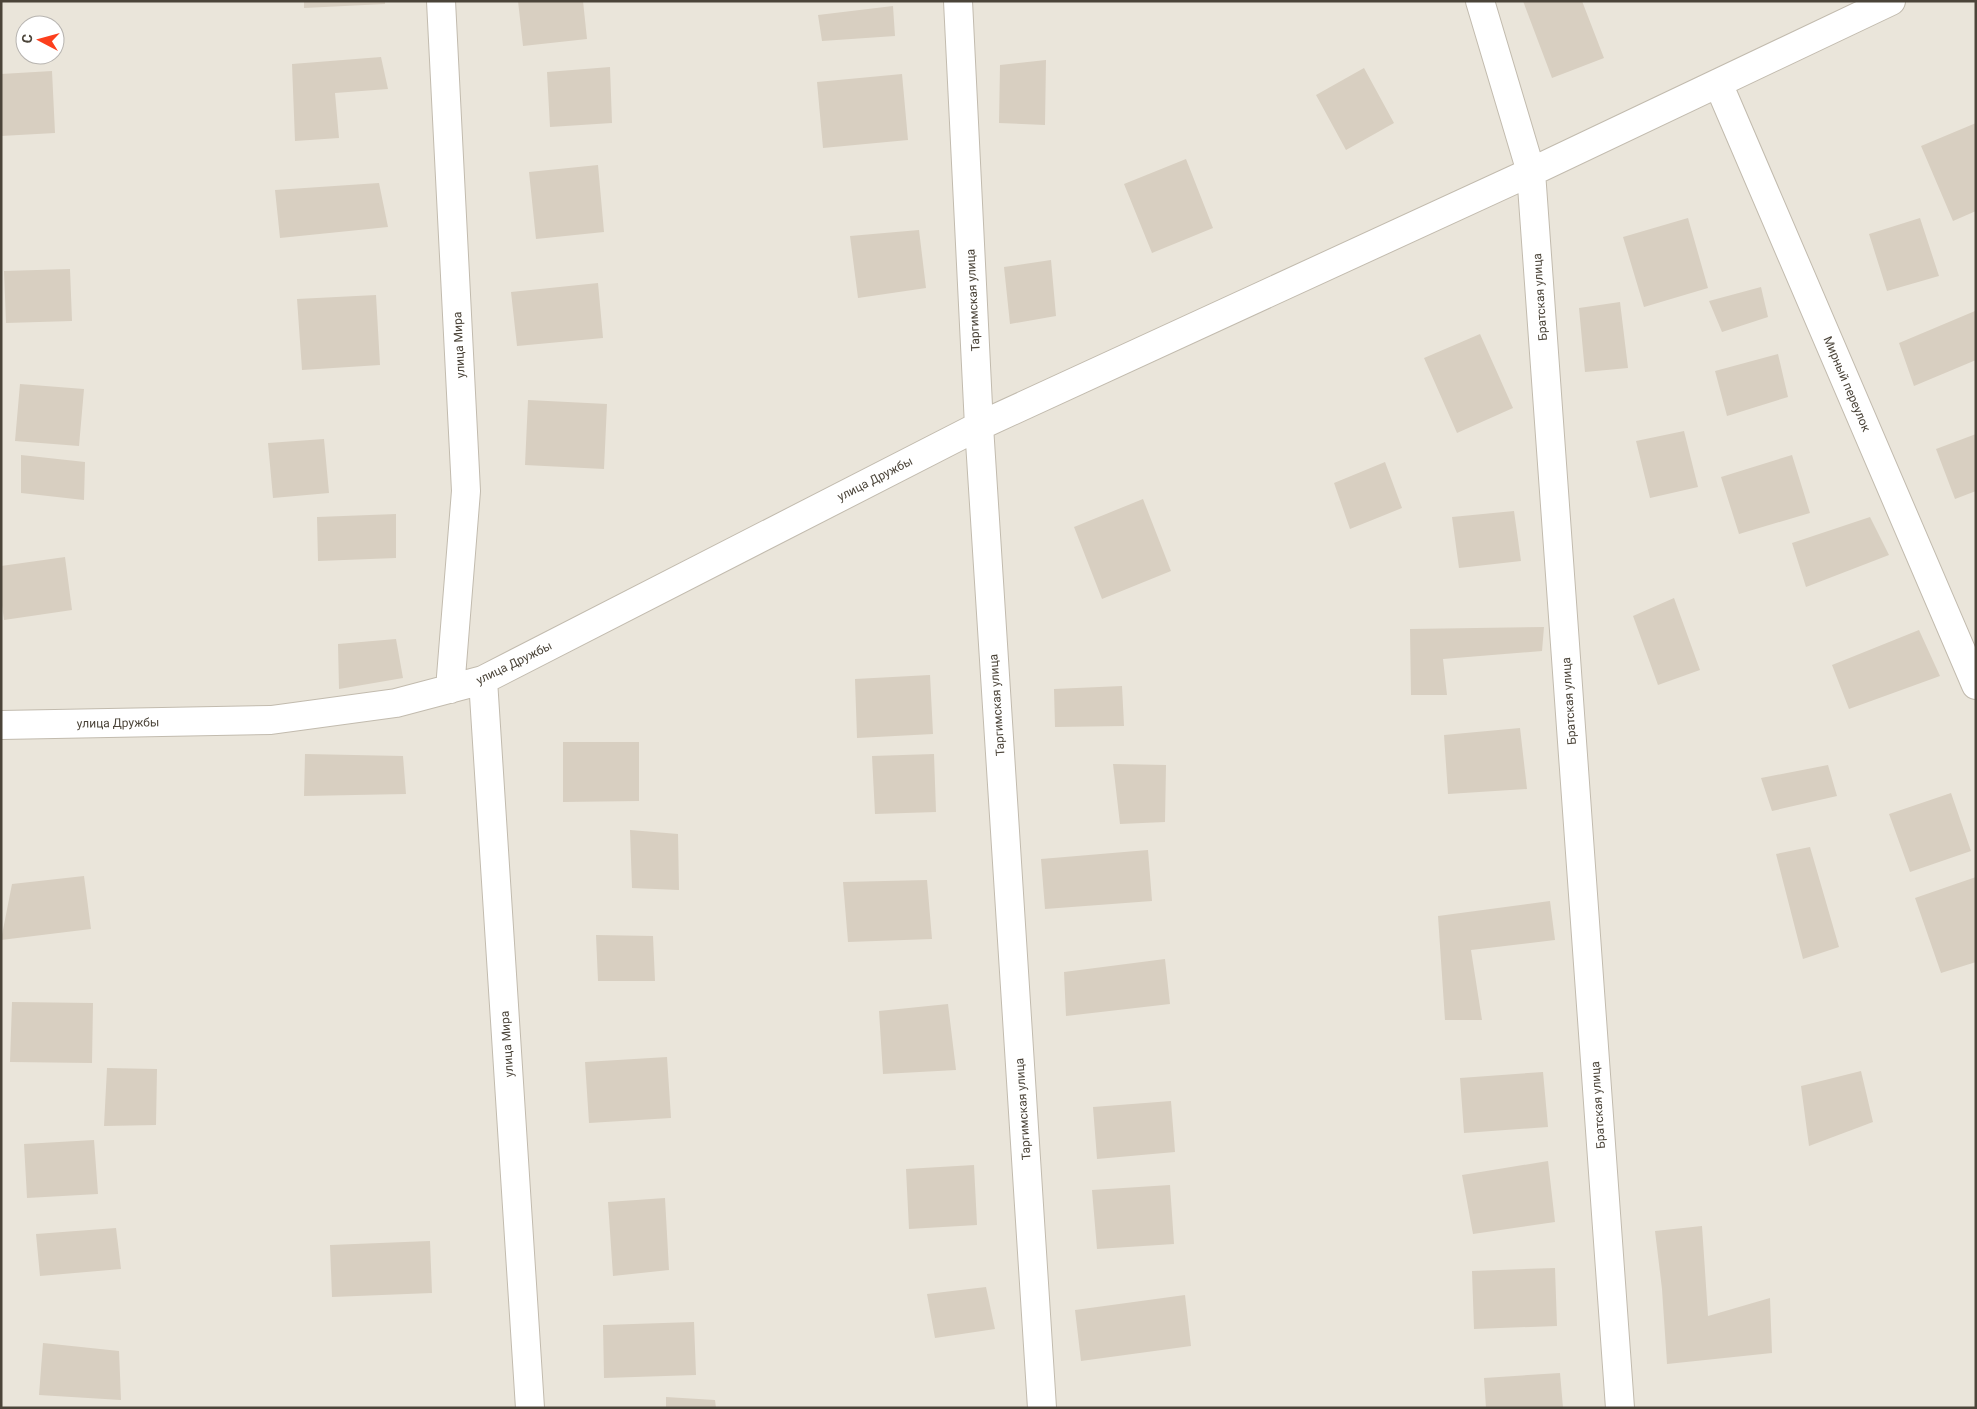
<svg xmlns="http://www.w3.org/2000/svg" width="1977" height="1409" viewBox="0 0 1977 1409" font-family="Roboto,sans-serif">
<rect width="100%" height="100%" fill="#f6f3ec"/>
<!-- residential -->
<path fill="#eae5da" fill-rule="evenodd" d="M1,1H1976V1408H1ZM25,25H55V55H25Z"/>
<!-- building -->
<path fill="#d8cfc1" d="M304,1H385V4L304,8Z
M518,1H583L587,39L523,46Z
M1523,1H1582L1604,58L1552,78Z
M893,6L895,36L822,41L818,15Z
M381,57L388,89L335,93L339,138L295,141L292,64Z
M1046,60L1045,125L999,123L1000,65Z
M610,67L612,123L550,127L547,72Z
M1364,68L1394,123L1346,150L1316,95Z
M52,71L55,133L1,136V74Z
M902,74L908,140L823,148L817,82Z
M1976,123V211L1953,221L1921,146Z
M1186,159L1213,228L1152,253L1124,184Z
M598,165L604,232L536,239L529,172Z
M379,183L388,227L280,238L275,190Z
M1688,218L1708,288L1644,307L1623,237Z
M1920,218L1939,276L1887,291L1869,234Z
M919,230L926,288L858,298L850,236Z
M1051,260L1056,316L1010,324L1004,267Z
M70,269L72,321L6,323L4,271Z
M598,283L603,338L517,346L511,292Z
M1761,287L1768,317L1722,332L1709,301Z
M376,295L380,365L302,370L297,299Z
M1620,302L1628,368L1585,372L1579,308Z
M1975,311L1976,360L1914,386L1899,343Z
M1480,334L1513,408L1457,433L1424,358Z
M1778,354L1788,397L1727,416L1715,371Z
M20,384L84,389L79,446L15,441Z
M528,400L607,404L604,469L525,465Z
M1684,431L1698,487L1650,498L1636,441Z
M1976,434V491L1955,499L1936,449Z
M324,439L329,493L273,498L268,443Z
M21,455L85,462L84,500L21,493Z
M1792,455L1810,513L1739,534L1721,477Z
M1385,462L1402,508L1350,529L1334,483Z
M1143,499L1171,571L1102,599L1074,527Z
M1514,511L1521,561L1459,568L1452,517Z
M396,514V558L318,561L317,517Z
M1870,517L1889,555L1806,587L1792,543Z
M65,557L72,610L4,620L1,598V566Z
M1674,598L1700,670L1658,685L1633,616Z
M1544,627L1542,651L1443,659L1447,695H1411L1410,629Z
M1919,630L1940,676L1849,709L1832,665Z
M396,639L403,678L339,689L338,644Z
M930,675L933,734L857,738L855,679Z
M1122,686L1124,726L1055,727L1054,689Z
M1520,728L1527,789L1448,794L1444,735Z
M563,742H639V801L563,802Z
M305,754L403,756L406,794L304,796Z
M934,754L936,812L875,814L872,756Z
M1113,764L1166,765L1165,822L1120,824Z
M1828,765L1837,796L1772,811L1761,778Z
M1951,793L1971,851L1910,872L1889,814Z
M630,830L678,834L679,890L632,888Z
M1810,847L1839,947L1803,959L1776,854Z
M1148,850L1152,901L1045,909L1041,859Z
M84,876L91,929L1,940L12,884Z
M1976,877V962L1941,973L1915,898Z
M927,880L932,939L848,942L843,882Z
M1550,901L1555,940L1471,950L1482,1020H1445L1438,916Z
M596,935L653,936L655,981H598Z
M1165,959L1170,1004L1066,1016L1064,972Z
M12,1002L93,1003L92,1063L10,1062Z
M948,1004L956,1070L883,1074L879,1011Z
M667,1057L671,1118L589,1123L585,1062Z
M107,1068L157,1069L156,1125L104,1126Z
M1861,1071L1873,1122L1809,1146L1801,1086Z
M1543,1072L1548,1127L1464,1133L1460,1078Z
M1171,1101L1175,1152L1097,1159L1093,1107Z
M94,1140L98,1194L27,1198L24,1144Z
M1548,1161L1555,1222L1473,1234L1462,1175Z
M974,1165L977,1225L909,1229L906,1169Z
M1170,1185L1174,1244L1097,1249L1092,1190Z
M665,1198L669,1270L613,1276L608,1202Z
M1702,1226L1708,1316L1770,1298L1772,1353L1667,1364L1662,1289L1655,1231Z
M116,1228L121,1269L40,1276L36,1234Z
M430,1241L432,1293L332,1297L330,1245Z
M1555,1268L1557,1326L1474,1329L1472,1271Z
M986,1287L995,1329L935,1338L927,1294Z
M1185,1295L1191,1346L1081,1361L1075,1310Z
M694,1322L696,1375L604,1378L603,1325Z
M43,1343L119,1351L121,1400L39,1395Z
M1560,1373L1563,1408H1486L1484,1378Z
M666,1397L715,1400L716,1408H666Z"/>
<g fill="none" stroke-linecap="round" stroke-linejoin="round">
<!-- street casing -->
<g stroke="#c2bbae" stroke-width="30">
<path id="street" d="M441,1L466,491L450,689
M958,1L979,426L1042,1408
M1480,1L1531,172L1620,1408
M1718,83L1976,685
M483,680L530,1408
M1,725L271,720L396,703L483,680L979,426L1531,172L1891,1"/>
</g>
<!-- street -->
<use href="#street" stroke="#fff" stroke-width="28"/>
</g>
<g text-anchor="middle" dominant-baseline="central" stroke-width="5" stroke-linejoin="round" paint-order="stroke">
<!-- street labels -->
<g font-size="12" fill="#4b4439" stroke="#fff">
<text transform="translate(1540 297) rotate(-94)">Братская улица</text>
<text transform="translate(973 300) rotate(-93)">Таргимская улица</text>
<text transform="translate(459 345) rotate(-93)">улица Мира</text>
<text transform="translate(1847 384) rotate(67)">Мирный переулок</text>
<text transform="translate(875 479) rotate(-27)">улица Дружбы</text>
<text transform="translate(514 663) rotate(-26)">улица Дружбы</text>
<text transform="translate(1569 701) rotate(-94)">Братская улица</text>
<text transform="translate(997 705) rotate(-94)">Таргимская улица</text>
<text transform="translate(118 723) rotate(-1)">улица Дружбы</text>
<text transform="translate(507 1044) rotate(-94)">улица Мира</text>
<text transform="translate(1598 1105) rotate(-94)">Братская улица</text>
<text transform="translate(1023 1109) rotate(-94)">Таргимская улица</text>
</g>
</g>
<!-- border -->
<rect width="1977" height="1409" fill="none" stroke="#4b4439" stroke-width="5"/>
<!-- north arrow -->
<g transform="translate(40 40) rotate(276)"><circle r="24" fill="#ffffff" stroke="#b7b4b0"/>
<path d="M0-4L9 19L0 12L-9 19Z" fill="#fc3f1d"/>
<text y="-8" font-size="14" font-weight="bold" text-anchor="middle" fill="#4b4439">С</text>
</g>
</svg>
